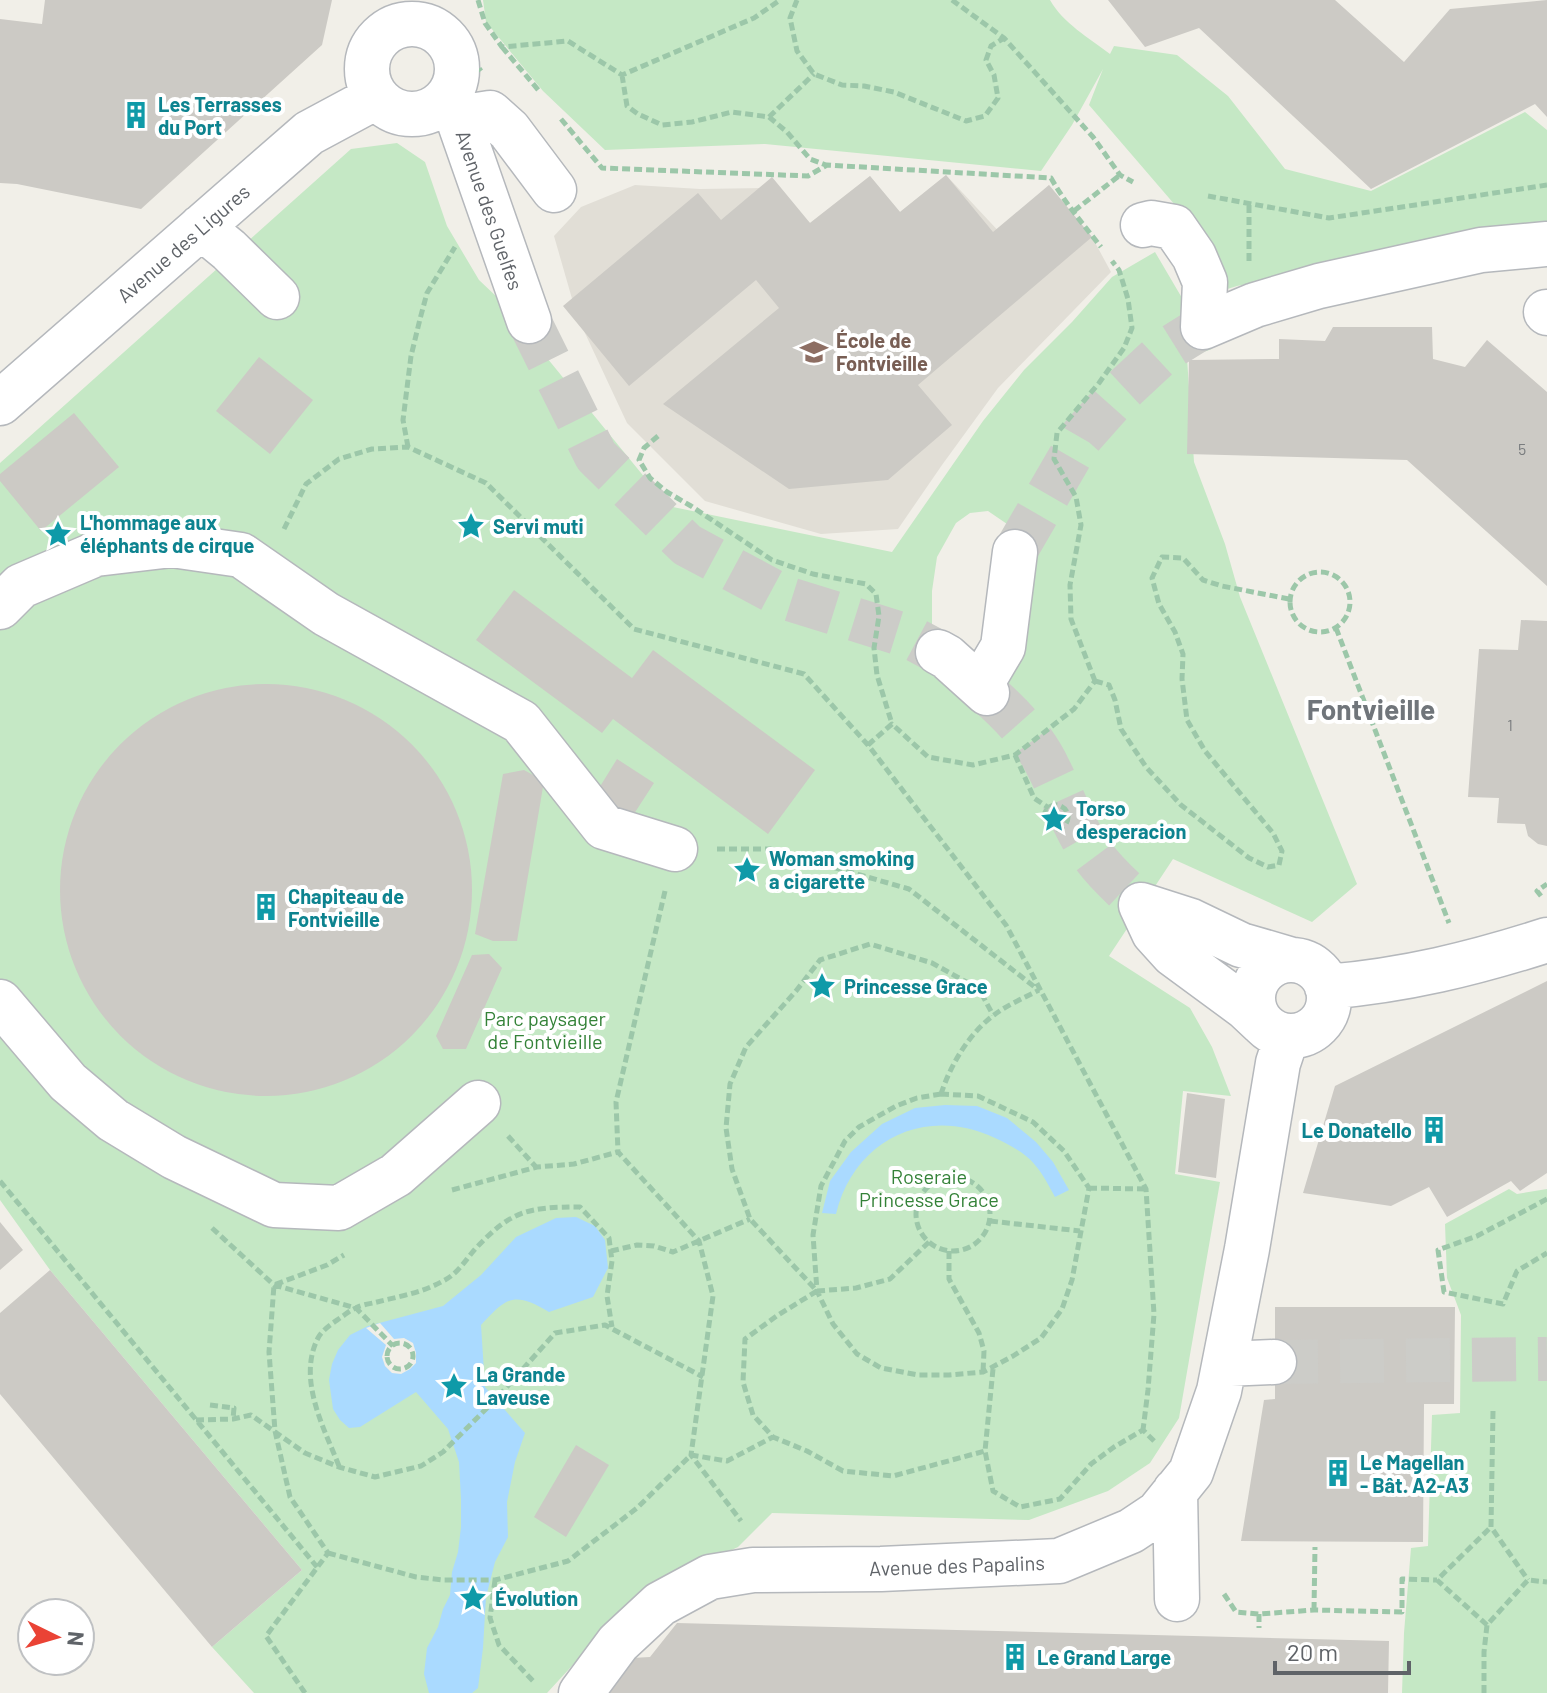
<svg xmlns="http://www.w3.org/2000/svg" width="1547" height="1693" viewBox="0 0 1547 1693" font-family="Barlow,sans-serif">
<rect width="100%" height="100%" fill="#f1efe8"/>
<!-- education -->
<path fill="#e1ded6" d="M946,175L1005,238L1049,185L1092,237L1111,272L998,388L942,465L898,529L821,534L705,501L627,423L577,316L554,236L581,207L635,185L700,189L771,188L810,223L870,176L900,212Z"/>
<!-- green -->
<path fill="#c5e8c5" fill-rule="evenodd" d="M483,0H1050C1063,23 1089,38 1110,54L1114,46L1177,55L1228,96L1285,169L1371,191L1525,112L1547,130V221L1237,286L1221,291L1218,255L1089,105L1103,69L1072,125L1041,171L765,144L605,150L543,91L486,22Z
M397,143L425,162L447,226L479,280L498,298L668,506L892,552L983,421L1024,370L1072,322L1112,277L1155,252L1212,349L1187,358L1194,462L1225,544L1240,597L1357,884L1312,922L1173,859L1109,956L1190,1008L1212,1047L1231,1096L1183,1091L1175,1174L1220,1182L1179,1418L1150,1463L1108,1491L1029,1520L772,1513L738,1547L638,1594L547,1693H254L212,1647L302,1570L50,1270L0,1200V463L351,149ZM988,511L1007,524L1023,565V638L946,677L938,662L932,627V591L937,557L956,523L970,513Z
M1509,1189L1517,1194L1547,1189V1693H1402L1404,1633L1411,1548L1428,1546L1432,1415L1460,1413L1461,1315L1447,1278L1445,1224Z"/>
<!-- water -->
<path fill="#aadaff" d="M945,1105L977,1106L1007,1118L1036,1142L1053,1162L1069,1190L1055,1197C1049,1186 1043,1174 1035,1165C1026,1153 1008,1144 995,1138C925,1105 854,1140 836,1214L822,1213L830,1181L851,1152L882,1124L915,1108Z
M576,1217L595,1226L605,1240L608,1268L593,1297L549,1312C514,1291 507,1297 481,1325L485,1387L525,1433L515,1462L507,1502L508,1537L495,1562L486,1597L483,1648L478,1688L472,1693H429L424,1674L427,1648L438,1627L443,1609L450,1595L452,1572L458,1552L461,1527V1499L459,1462L448,1429L416,1392L360,1427L349,1428L340,1420L333,1409L329,1380L332,1364L338,1350L350,1335L368,1326L443,1306L481,1275L516,1237L556,1218Z"/>
<!-- pier -->
<path fill="#f1efe8" d="M380,1323L394,1339L404,1338L413,1343L416,1353V1363L410,1369L401,1374L392,1373L385,1366L382,1357L386,1345L366,1328Z"/>
<!-- building -->
<path fill="#cccac5" d="M45,0H332L322,45L141,209L17,184L0,183V19L42,24Z
M1108,0H1335L1404,62L1450,9L1547,0V117L1535,104L1371,189L1199,28L1145,47Z
M946,175L993,232L1049,185L1092,237L918,385L952,425L888,480L789,489L663,404L779,308L756,280L629,386L563,306L698,193L721,220L772,177L810,223L870,176L900,212Z
M1333,327H1432L1433,359L1465,367L1487,340L1547,392V586L1407,460L1187,454L1189,360L1279,359V339L1325,341Z
M259,357L313,400L270,454L216,411Z
M74,413L119,467L41,531L0,481V474Z
M514,590L632,678L653,650L815,770L768,834L613,719L602,733L476,640Z
M1521,620L1547,621V846L1538,844L1528,836L1525,824L1497,823L1499,798L1468,797L1479,649L1518,650Z
M60 890a206 206 0 1 1 412 0a206 206 0 1 1-412 0Z
M617,759L654,783L632,817L596,793Z
M524,770L544,781L517,941H493L475,934L503,774Z
M489,954L502,968L466,1049H443L436,1036L472,955Z
M1547,981V1173L1520,1191L1511,1181L1447,1217L1429,1187L1391,1206L1303,1193L1335,1086Z
M1187,1093L1225,1099L1216,1178L1178,1172Z
M0,1222L23,1250L0,1270Z
M50,1270L302,1570L212,1647L0,1394V1313Z
M1275,1307H1455L1454,1404H1424L1423,1542L1241,1541L1264,1400L1275,1399Z
M576,1445L609,1465L566,1537L534,1517Z
M677,1623L1389,1641L1388,1693H605L632,1658L650,1657Z"/>
<g fill="none" stroke-linecap="round" stroke-linejoin="round">
<!-- minor-tunnel -->
<path stroke="#ccccc8" stroke-width="44" stroke-dasharray="44 22" stroke-linecap="butt" d="M529,321L596,456L687,545L786,598L908,636L938,652
M1015,552L1082,436L1123,390L1166,350L1203,327
M987,693C1012,715 1035,739 1049,769C1063,797 1073,825 1090,851C1104,872 1123,888 1141,905
M1274,1362L1547,1359"/>
<!-- minor casing -->
<g stroke="#b5b8bc" stroke-width="47">
<path id="minor" d="M367 69a45 45 0 1 1 90 0a45 45 0 1 1-90 0Z
M445,102L458,118L529,321
M458,118L490,113L509,130L554,190
M1143,225L1151,223L1174,227L1194,256L1205,282L1203,327L1255,305L1319,286L1481,250L1547,244
M201,227L229,250L277,297
M1546,312L1547,313
M0,403L309,133L376,97
M0,607L21,586L96,554L172,545L241,555L326,614L521,722L604,827L675,849
M938,652L947,657L987,693
M980,686L1003,647L1015,552
M1141,905L1154,933L1173,954L1245,1007L1262,1023
M1141,905L1191,921L1241,945L1289,959
M1253 998a38 38 0 1 1 76 0a38 38 0 1 1-76 0Z
M1327,987C1406,980 1472,964 1547,940
M0,1002L68,1082L113,1120L174,1157L274,1205L339,1208L396,1175L478,1103
M1225,1364L1274,1362
M1175,1491L1177,1599
M581,1693L618,1643L660,1604L710,1577L753,1570L881,1569L1059,1561L1131,1531L1158,1513L1191,1472L1219,1391L1247,1249L1278,1063L1287,1036"/>
</g>
<!-- path -->
<path stroke="#9cc7a9" stroke-width="5" stroke-dasharray="8 4" stroke-linecap="butt" d="M478,0L485,23L502,47L568,41L622,75L754,18L780,0
M797,0L790,18L797,51L814,74L842,85L864,86L894,92L966,121L985,116L998,98L994,75L986,60L991,46L1004,38
M952,0L1004,38L1093,137L1120,175L1133,182
M502,47L540,92
M472,59L481,71
M622,75L627,106L638,114L662,125L692,122L732,112L769,117L787,132L810,159L826,165
M769,117L814,74
M561,119L602,168L808,176L827,165L1051,178C1065,203 1083,224 1101,247
M1208,196L1329,218L1547,185
M1074,211L1120,175
M1249,261V202
M658,436L644,448L639,460L650,478L667,492L691,506L772,560L813,574L866,584L876,594L879,616L874,648L877,675L892,724
M408,447L403,420L411,356L420,319L427,293L455,247
M284,529L306,484L339,459L372,449L408,447L486,483L634,629L804,674L868,745L1006,925L1146,1189L1154,1314L1148,1390L1143,1430
M1290 602a30 30 0 1 1 60 0a30 30 0 1 1-60 0Z
M1336,628L1449,923
M1095,681L1071,619L1070,585L1081,525L1076,497L1054,459L1057,433L1099,383L1124,348L1132,328L1128,299L1119,270L1112,261
M1095,681L1109,685L1115,700L1121,729L1146,767L1181,805L1249,858L1268,867L1279,865L1282,851L1273,833L1205,751L1187,720L1182,679L1183,654L1175,632L1159,604L1152,578L1162,557L1183,558L1203,580L1222,586L1289,599
M868,745L892,724L928,757L973,765L1015,755L1074,709L1095,681
M1015,755L1034,798L1049,808
M1044 817a12 12 0 1 1 24 0a12 12 0 1 1-24 0Z
M717,849H770L909,889L1036,988
M665,891L616,1102L618,1152L699,1241L713,1296L691,1455L741,1521
M1541,896L1537,891L1547,884
M941,1094L978,1096L1033,1122L1064,1151L1089,1188L1072,1280L1062,1309L1041,1338L1013,1356L983,1372L949,1375H918L881,1368L857,1354L833,1324L817,1291L813,1235L821,1186L845,1141L859,1127L896,1106L917,1098Z
M941,1094C950,1066 969,1033 994,1015C1007,1005 1024,998 1039,990
M508,1136L536,1167
M916 1214a37 37 0 1 1 74 0a37 37 0 1 1-74 0Z
M0,1181L317,1567
M1089,1188L1146,1189
M452,1190L537,1167L574,1164L618,1152
M1547,1199L1477,1236L1438,1250L1444,1292L1503,1304L1517,1271L1547,1253
M990,1221L1080,1231
M212,1228L274,1285L356,1308L393,1346
M929,1242L890,1279L856,1288L817,1291L750,1219L732,1169L726,1128L730,1084L746,1047L796,991L820,960L870,944L932,963L979,989L993,1015
M611,1251L637,1245L654,1246L673,1252L750,1219
M949,1251V1279L979,1333L984,1351L983,1372
M817,1291L778,1315L745,1339L743,1382L753,1415L773,1437L807,1451L843,1471L893,1476L985,1451
M387 1356a13 13 0 1 1 26 0a13 13 0 1 1-26 0Z
M993,1369L985,1451L993,1491L1020,1507L1060,1499L1091,1464L1114,1447L1143,1430L1155,1442
M210,1405L234,1408L233,1419
M1493,1411L1491,1527L1528,1580
M196,1420L233,1419L251,1415L305,1453L339,1467L375,1477L421,1466L443,1452L497,1398L555,1333L605,1325L703,1377
M339,1466C324,1428 297,1379 318,1338C322,1330 333,1323 340,1318C345,1315 350,1310 356,1308C361,1305 368,1304 373,1303C396,1297 422,1293 443,1281C459,1273 465,1260 477,1247C512,1210 529,1207 580,1207L609,1238L612,1261L607,1296L612,1327
M328,1553L416,1577L444,1580H495L568,1561L637,1508L691,1455L727,1461L773,1437
M495,1580L490,1618L499,1645L534,1682
M1224,1594L1236,1612L1259,1614L1314,1610L1402,1612V1579L1437,1580
M1314,1610L1315,1547
M1259,1614V1628
M1487,1625L1437,1580L1491,1527
M305,1693L266,1636L328,1553L290,1497L275,1431L269,1352L274,1285L327,1265L344,1255
M1484,1693V1652L1487,1625L1528,1580L1547,1582"/>
<!-- minor -->
<use href="#minor" stroke="#fff" stroke-width="44"/>
</g>
<!-- icons -->
<defs>
<g id="building-bare" transform="scale(2.16)"><path d="M-4-6H4V6H1V3H-1V6H-4ZM-2.5-4.3h1.7v1.8h-1.7ZM.8-4.3h1.7v1.8H.8ZM-2.5-1h1.7V.8h-1.7ZM.8-1h1.7V.8H.8Z" fill="#0f9aa8" stroke="#fff" stroke-width="2.5" paint-order="stroke"/></g>
<g id="school-bare" transform="scale(2.16)"><path d="M0-5L7-2L0 1L-7-2ZM-4 1L0 2.5L4 1V4Q0 6-4 4Z" fill="#8d6e63" stroke="#fff" stroke-width="2.5" paint-order="stroke"/></g>
<g id="sight-bare" transform="scale(2.16)"><path d="M0-6L1.8-2.2L6-1.7L2.9 1.2L3.7 5.4L0 3.3L-3.7 5.4L-2.9 1.2L-6-1.7L-1.8-2.2Z" fill="#0f9aa8" stroke="#fff" stroke-width="2.5" paint-order="stroke"/></g>
</defs>
<g fill-rule="evenodd">
<use href="#building-bare" x="136" y="115"/>
<use href="#school-bare" x="814" y="352"/>
<use href="#sight-bare" x="471" y="526"/>
<use href="#sight-bare" x="58" y="534"/>
<use href="#sight-bare" x="1054" y="819"/>
<use href="#sight-bare" x="747" y="870"/>
<use href="#building-bare" x="266" y="907"/>
<use href="#sight-bare" x="822" y="986"/>
<use href="#building-bare" x="1434" y="1130"/>
<use href="#sight-bare" x="454" y="1386"/>
<use href="#building-bare" x="1338" y="1473"/>
<use href="#sight-bare" x="473" y="1598"/>
<use href="#building-bare" x="1015" y="1657"/>
</g>
<g text-anchor="middle" dominant-baseline="central" stroke-width="8" stroke-linejoin="round" paint-order="stroke">
<!-- number labels -->
<g font-size="16" fill="#7a7d7f">
<text x="1522" y="448">5</text>
<text x="1510" y="724">1</text>
</g>
<!-- culture labels -->
<g font-size="20" font-weight="bold" fill="#0d838f" stroke="#fff" text-anchor="start">
<text x="158" y="104">Les Terrasses<tspan x="158" dy="23">du Port</tspan></text>
<text x="80" y="522">L'hommage aux<tspan x="80" dy="23">éléphants de cirque</tspan></text>
<text x="493" y="526">Servi muti</text>
<text x="1076" y="808">Torso<tspan x="1076" dy="23">desperacion</tspan></text>
<text x="769" y="858">Woman smoking<tspan x="769" dy="23">a cigarette</tspan></text>
<text x="288" y="896">Chapiteau de<tspan x="288" dy="23">Fontvieille</tspan></text>
<text x="844" y="986">Princesse Grace</text>
<text x="1412" y="1130" text-anchor="end">Le Donatello</text>
<text x="476" y="1374">La Grande<tspan x="476" dy="23">Laveuse</tspan></text>
<text x="1360" y="1462">Le Magellan<tspan x="1360" dy="23">- Bât. A2-A3</tspan></text>
<text x="495" y="1598">Évolution</text>
<text x="1037" y="1657">Le Grand Large</text>
</g>
<!-- street labels -->
<g font-size="20" fill="#5f6368" stroke="#fff">
<text transform="translate(490 210) rotate(71)">Avenue des Guelfes</text>
<text transform="translate(183 243) rotate(-41)">Avenue des Ligures</text>
<text transform="translate(957 1565) rotate(-2)">Avenue des Papalins</text>
</g>
<!-- education labels -->
<g font-size="20" font-weight="bold" fill="#785e54" stroke="#fff" text-anchor="start">
<text x="836" y="340">École de<tspan x="836" dy="23">Fontvieille</tspan></text>
</g>
<!-- park labels -->
<g font-size="20" fill="#348238" stroke="#fff">
<text x="545" y="1018">Parc paysager<tspan x="545" dy="23">de Fontvieille</tspan></text>
<text x="929" y="1176">Roseraie<tspan x="929" dy="23">Princesse Grace</tspan></text>
</g>
<!-- district labels -->
<g font-size="28" font-weight="bold" fill="#70757a" stroke="#fff">
<text x="1371" y="709">Fontvieille</text>
</g>
</g>
<!-- north arrow -->
<g transform="translate(56 1637) rotate(95)"><circle r="38" fill="#ffffff" stroke="#bfc1c3" stroke-width="2"/>
<path d="M0-6L14 30L0 20L-14 30Z" fill="#ea4335"/>
<text y="-12" font-size="22" font-weight="bold" text-anchor="middle" fill="#5f6368">N</text>
</g>
<!-- scale -->
<path d="M1275 1661v12h134v-12" fill="none" stroke="#5f6368" stroke-width="4"/>
<text x="1287" y="1661" font-size="24" fill="#5f6368" stroke="#ffffff" stroke-width="6" paint-order="stroke">20 m</text>
</svg>
